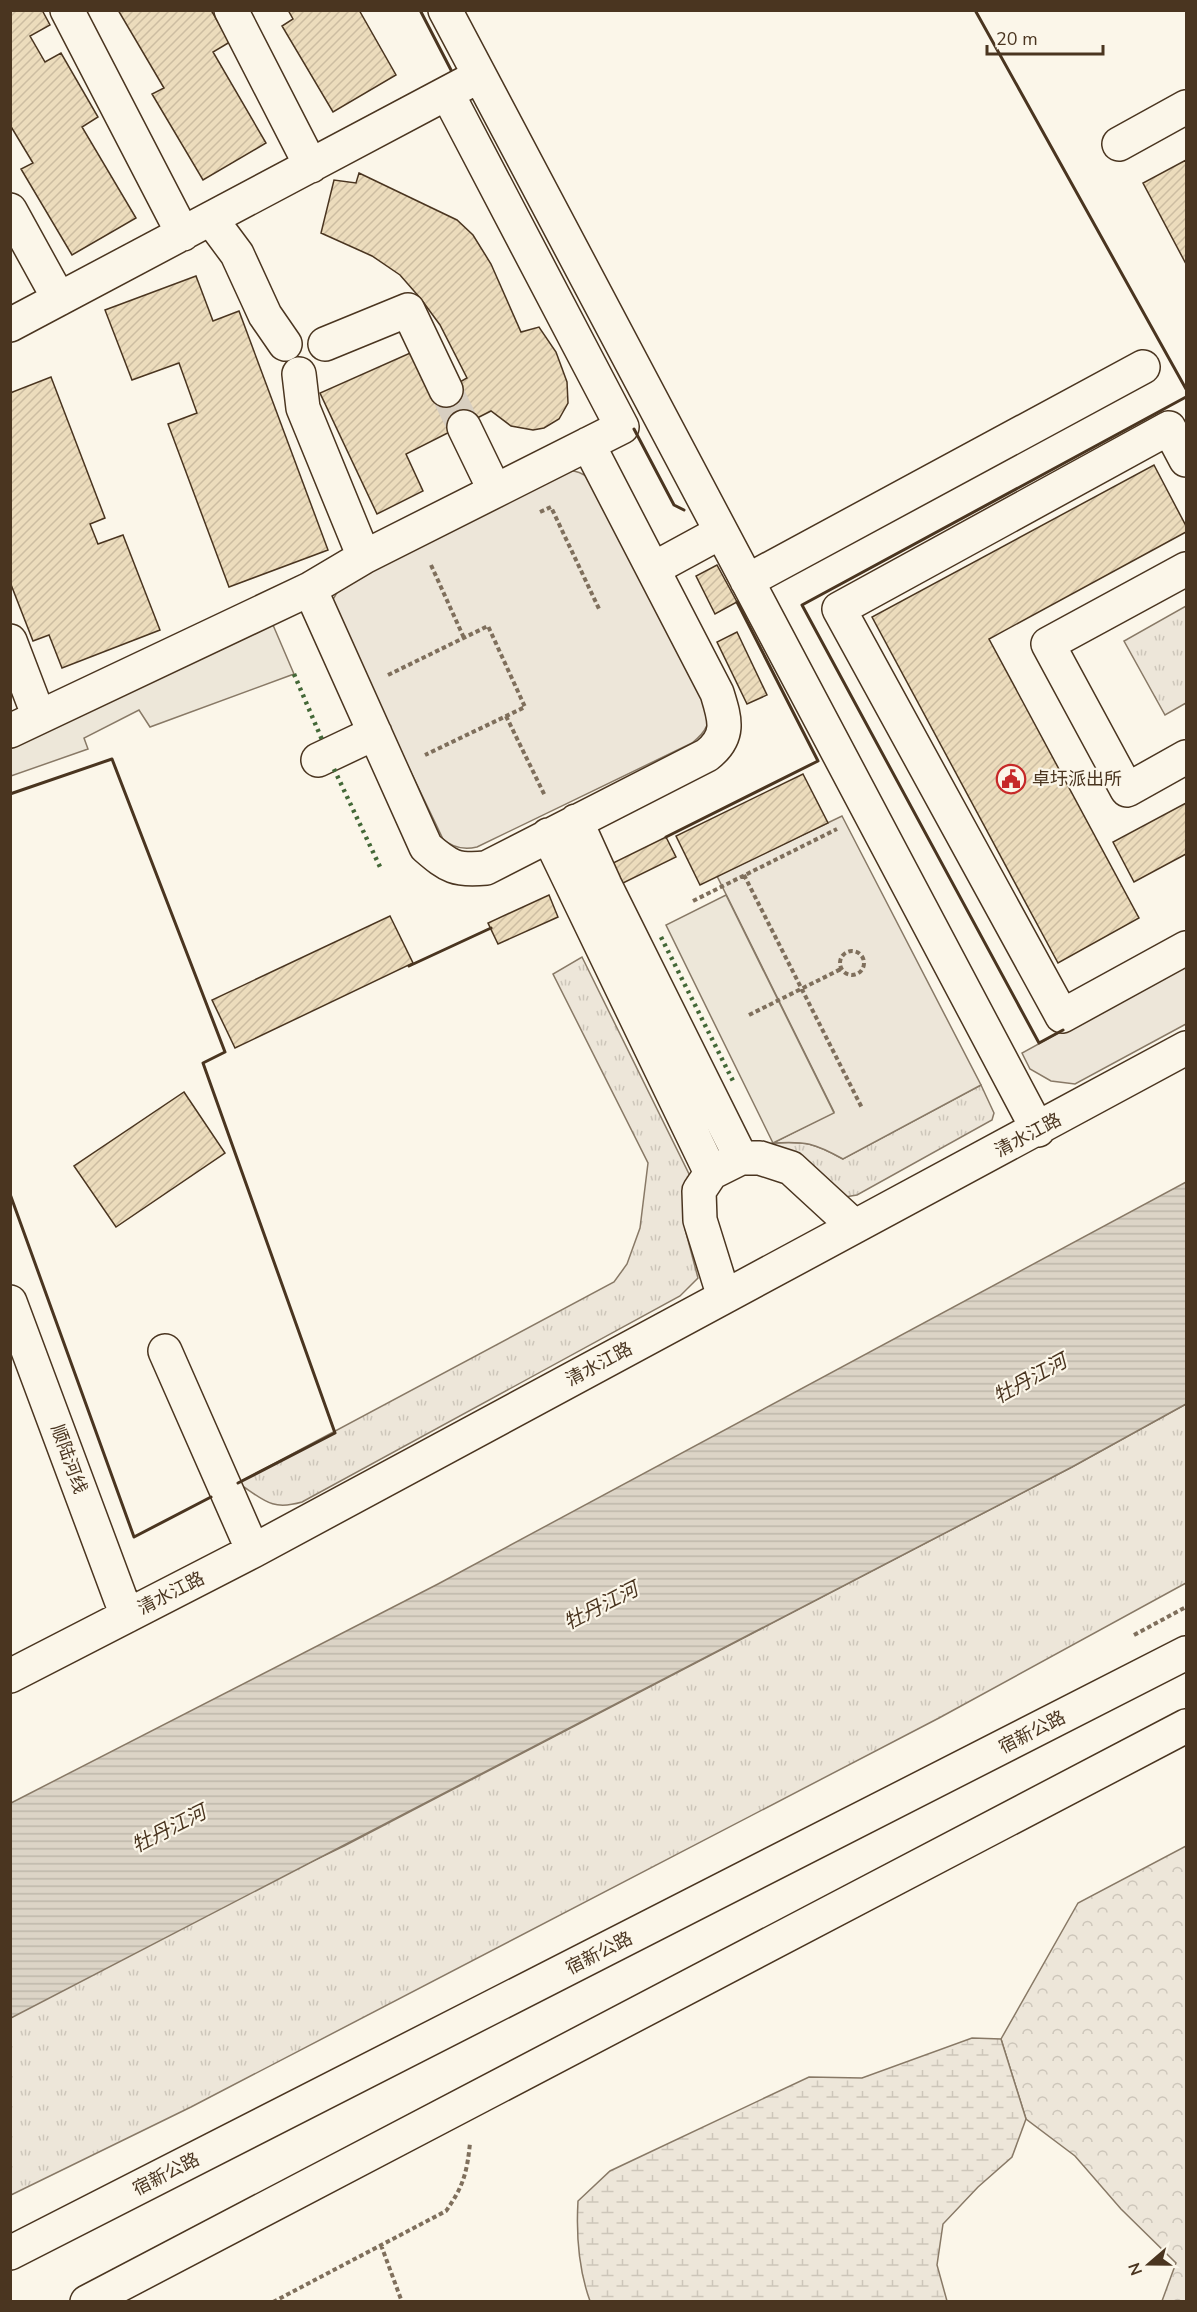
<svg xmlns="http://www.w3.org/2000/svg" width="1197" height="2312" viewBox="0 0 1197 2312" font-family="'Nunito Sans','Noto Sans SC',sans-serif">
<defs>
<pattern id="grass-tufts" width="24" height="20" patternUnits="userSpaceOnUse" patternTransform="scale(1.5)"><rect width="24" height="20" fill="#ede6d9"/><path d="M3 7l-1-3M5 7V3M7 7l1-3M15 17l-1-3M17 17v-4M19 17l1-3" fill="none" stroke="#cdc6ba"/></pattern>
<pattern id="forest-crowns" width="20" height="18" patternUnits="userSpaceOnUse" patternTransform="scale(1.5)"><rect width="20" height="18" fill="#ede6d9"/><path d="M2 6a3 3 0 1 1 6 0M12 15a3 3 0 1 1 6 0" fill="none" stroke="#cdc6ba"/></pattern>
<pattern id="wetland-marsh" width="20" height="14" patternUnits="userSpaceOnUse" patternTransform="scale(1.5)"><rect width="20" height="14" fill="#ede6d9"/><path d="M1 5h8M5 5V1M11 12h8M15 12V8" fill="none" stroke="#cdc6ba"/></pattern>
<pattern id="water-rules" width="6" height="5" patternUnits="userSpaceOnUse" patternTransform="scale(1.5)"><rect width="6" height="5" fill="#dcd4c6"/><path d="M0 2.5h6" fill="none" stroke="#beb7aa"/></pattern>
<pattern id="building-hatch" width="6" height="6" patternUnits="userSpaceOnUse" patternTransform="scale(1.5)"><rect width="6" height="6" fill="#ecdcbc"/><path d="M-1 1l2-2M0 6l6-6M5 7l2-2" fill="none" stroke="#ccbda1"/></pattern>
</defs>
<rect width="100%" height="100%" fill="#fbf6e9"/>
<!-- grass -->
<path fill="url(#grass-tufts)" stroke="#887966" stroke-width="1.5" d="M1186,606V703L1165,715L1124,641Z
M582,957L689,1174L685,1229L698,1278L680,1296L302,1502C271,1511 264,1500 238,1483L614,1282L627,1264L640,1228L648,1163L553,974Z
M981,1085L994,1113L992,1120L857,1195L845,1197L834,1191L773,1143C806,1141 814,1143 843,1159Z
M1186,1404V1583L939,1718L191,2107L11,2195V2006L344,1846L1072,1467Z"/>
<!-- forest -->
<path fill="url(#forest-crowns)" stroke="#887966" stroke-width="1.5" d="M1186,1846V2301H1162L1176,2263L1121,2209L1075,2156L1026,2119L1001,2039L1078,1903Z"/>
<!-- wetland -->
<path fill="url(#wetland-marsh)" stroke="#887966" stroke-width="1.5" d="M972,2038L1001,2039L1026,2119L1012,2157L978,2187L943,2224L937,2265L947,2301H590C578,2268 576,2236 578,2201L610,2171L809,2077L862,2078Z"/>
<!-- garden -->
<path fill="#ede6d9" stroke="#887966" stroke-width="1.5" d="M563,470C576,470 583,473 593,481L708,705C711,723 706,732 692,743L477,847C464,850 453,848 443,839L335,614L332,601L342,584Z
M842,816L981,1085L843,1159C814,1143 806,1141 773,1143L834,1112L717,876Z
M1186,963V1024L1075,1084L1051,1081L1030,1069L1022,1053Z"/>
<!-- parking -->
<path fill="#ede7d9" stroke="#887966" stroke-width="1.5" d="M273,625L294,674L150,727L139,710L84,738L88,749L11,776L10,749Z
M726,895L834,1113L773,1143L666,925Z"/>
<!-- water -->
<path fill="url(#water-rules)" stroke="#887966" stroke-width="1.5" d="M1186,1182V1404L1072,1467L11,2018V1803L438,1584Z"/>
<!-- building -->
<path fill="url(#building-hatch)" stroke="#4a3520" stroke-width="1.5" d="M10,10H42L50,25L30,36L45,62L61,53L98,117L82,127L136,218L72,255L21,169L33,163L10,125Z
M118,10H211L230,42L213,52L266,143L203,180L152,94L164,88Z
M288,10H359L396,75L333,112L282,26L293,19Z
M1186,160V264L1143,183Z
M359,173L457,220L473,235L491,264L521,332L539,327L556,352L567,382L568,403L559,419L544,428L533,430L511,426L491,411L406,454L423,491L377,514L320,393L417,350L439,394L467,378L440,325L421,299L400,275L372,256L321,233L334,180L356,183Z
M196,276L213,321L239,311L328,550L229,587L168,424L197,413L179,363L132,380L105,310Z
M51,377L105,518L90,524L98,544L123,535L160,630L62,668L49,635L33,641L10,582V393Z
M1154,465L1186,526V532L989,639L1139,918L1058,963L872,617Z
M717,565L737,602L715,614L696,576Z
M737,632L767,695L747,704L717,642Z
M803,774L828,823L700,885L676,836Z
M1186,803V854L1134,882L1113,842Z
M666,837L676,857L619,885L609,865Z
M549,895L558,917L498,944L488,923Z
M390,916L413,963L235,1048L212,1000Z
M184,1092L225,1153L116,1227L74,1166Z"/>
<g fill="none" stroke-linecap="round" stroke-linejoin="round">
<!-- minor-tunnel -->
<path stroke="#d8cfc1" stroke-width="33" stroke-dasharray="33 16" stroke-linecap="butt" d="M446,390L464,427"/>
<!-- minor casing -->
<g stroke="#4a3520" stroke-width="36">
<path id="minor" d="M67,10L183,234
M231,10L311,166
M445,10L1038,1130
M1119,144L1186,107
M10,210L59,299
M211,219L237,254L265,315L285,344
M10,325L464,84
M325,344L408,310L446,390
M299,374L303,408L364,557
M464,427L495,491
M1186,460L1169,428L839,609L1062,1016L1186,948
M653,569L721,532
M1186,569L1048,644L1127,790L1186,757
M747,581L1143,367
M310,589L426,847C449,867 456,871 486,868L707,755C731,736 725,719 717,693L588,444
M10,641L39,717
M10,731L310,589L364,557L622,427L447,93
M318,760L375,733
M576,821L605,885L741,1158
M548,835L711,1173
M724,1297L700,1220L699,1191L711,1173L741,1158H760L791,1168L854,1226
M10,1302L127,1616
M165,1351L253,1551
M10,1676L253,1551L1186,1048"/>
</g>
<!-- highway casing -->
<g stroke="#4a3520" stroke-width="36">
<path id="highway" d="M10,2253L1186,1653
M87,2302L1186,1726"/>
</g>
<!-- path -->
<path stroke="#7f6f5c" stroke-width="4" stroke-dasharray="4.5 3" stroke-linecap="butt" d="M540,512L551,507L600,611
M431,565L464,638
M388,675L488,626L525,707L425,755
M506,716L545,796
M744,875L862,1108
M693,901L837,829
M840 963a12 12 0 1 1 24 0a12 12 0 1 1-24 0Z
M749,1015L841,969
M1134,1635L1186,1607
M381,2245L402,2302
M273,2302L446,2211C463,2187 467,2173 470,2143"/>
<!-- minor -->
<use href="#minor" stroke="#fbf6e9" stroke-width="33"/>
<!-- highway -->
<use href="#highway" stroke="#fbf6e9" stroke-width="33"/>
<!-- hedge -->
<path stroke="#436837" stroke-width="4.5" stroke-dasharray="3 4.5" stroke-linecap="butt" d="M294,674L323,742
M334,769L381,869
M661,937L734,1083"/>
<!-- wall -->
<path stroke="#4a3520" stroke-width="3" d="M420,10L451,70
M975,10L1186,389
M634,429L674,505L684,510
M10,794L112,759L225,1052L203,1063L335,1433L238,1483
M666,837L818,761L737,602
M409,966L491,928
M1063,1030L1039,1043L802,605L1186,397
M10,1194L134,1537L211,1497"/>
</g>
<!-- icons -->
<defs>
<g id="civic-ring" transform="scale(1.5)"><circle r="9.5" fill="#fbf6e9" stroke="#c62828" stroke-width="1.5"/><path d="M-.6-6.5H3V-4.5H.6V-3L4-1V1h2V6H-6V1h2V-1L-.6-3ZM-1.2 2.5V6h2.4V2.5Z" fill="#c62828"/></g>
</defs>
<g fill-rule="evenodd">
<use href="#civic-ring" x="1011" y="779"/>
</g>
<g text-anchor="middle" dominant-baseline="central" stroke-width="4.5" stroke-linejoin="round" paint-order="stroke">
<!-- poi labels -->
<g font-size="18" fill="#4a3520" stroke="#fbf6e9" text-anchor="start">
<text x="1032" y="779">卓圩派出所</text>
</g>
<!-- street labels -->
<g font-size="18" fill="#4a3520" stroke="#fbf6e9">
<text transform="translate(1028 1135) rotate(-28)">清水江路</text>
<text transform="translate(599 1364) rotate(-28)">清水江路</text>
<text transform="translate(69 1459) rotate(70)">顺陆河线</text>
<text transform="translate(171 1593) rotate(-27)">清水江路</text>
<text transform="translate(1032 1732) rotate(-27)">宿新公路</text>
<text transform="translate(599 1953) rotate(-27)">宿新公路</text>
<text transform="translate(166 2174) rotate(-27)">宿新公路</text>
</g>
<!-- water labels -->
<g font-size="20" font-style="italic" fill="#4a3520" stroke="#fbf6e9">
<text transform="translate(1030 1379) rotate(-29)">牡丹江河</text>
<text transform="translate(601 1606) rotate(-27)">牡丹江河</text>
<text transform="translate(169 1829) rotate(-27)">牡丹江河</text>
</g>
</g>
<!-- border -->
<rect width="1197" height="2312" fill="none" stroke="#4a3520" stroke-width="24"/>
<!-- north arrow -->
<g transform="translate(1149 2264) rotate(250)" stroke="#fbf6e9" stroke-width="4.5" paint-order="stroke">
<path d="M0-4.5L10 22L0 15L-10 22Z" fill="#4a3520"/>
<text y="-9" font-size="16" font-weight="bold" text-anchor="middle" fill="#4a3520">N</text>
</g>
<!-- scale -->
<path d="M987 45v9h116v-9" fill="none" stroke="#4a3520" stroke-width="3"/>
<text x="996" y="45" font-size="18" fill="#4a3520" stroke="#fbf6e9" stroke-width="4.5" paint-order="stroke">20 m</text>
</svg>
